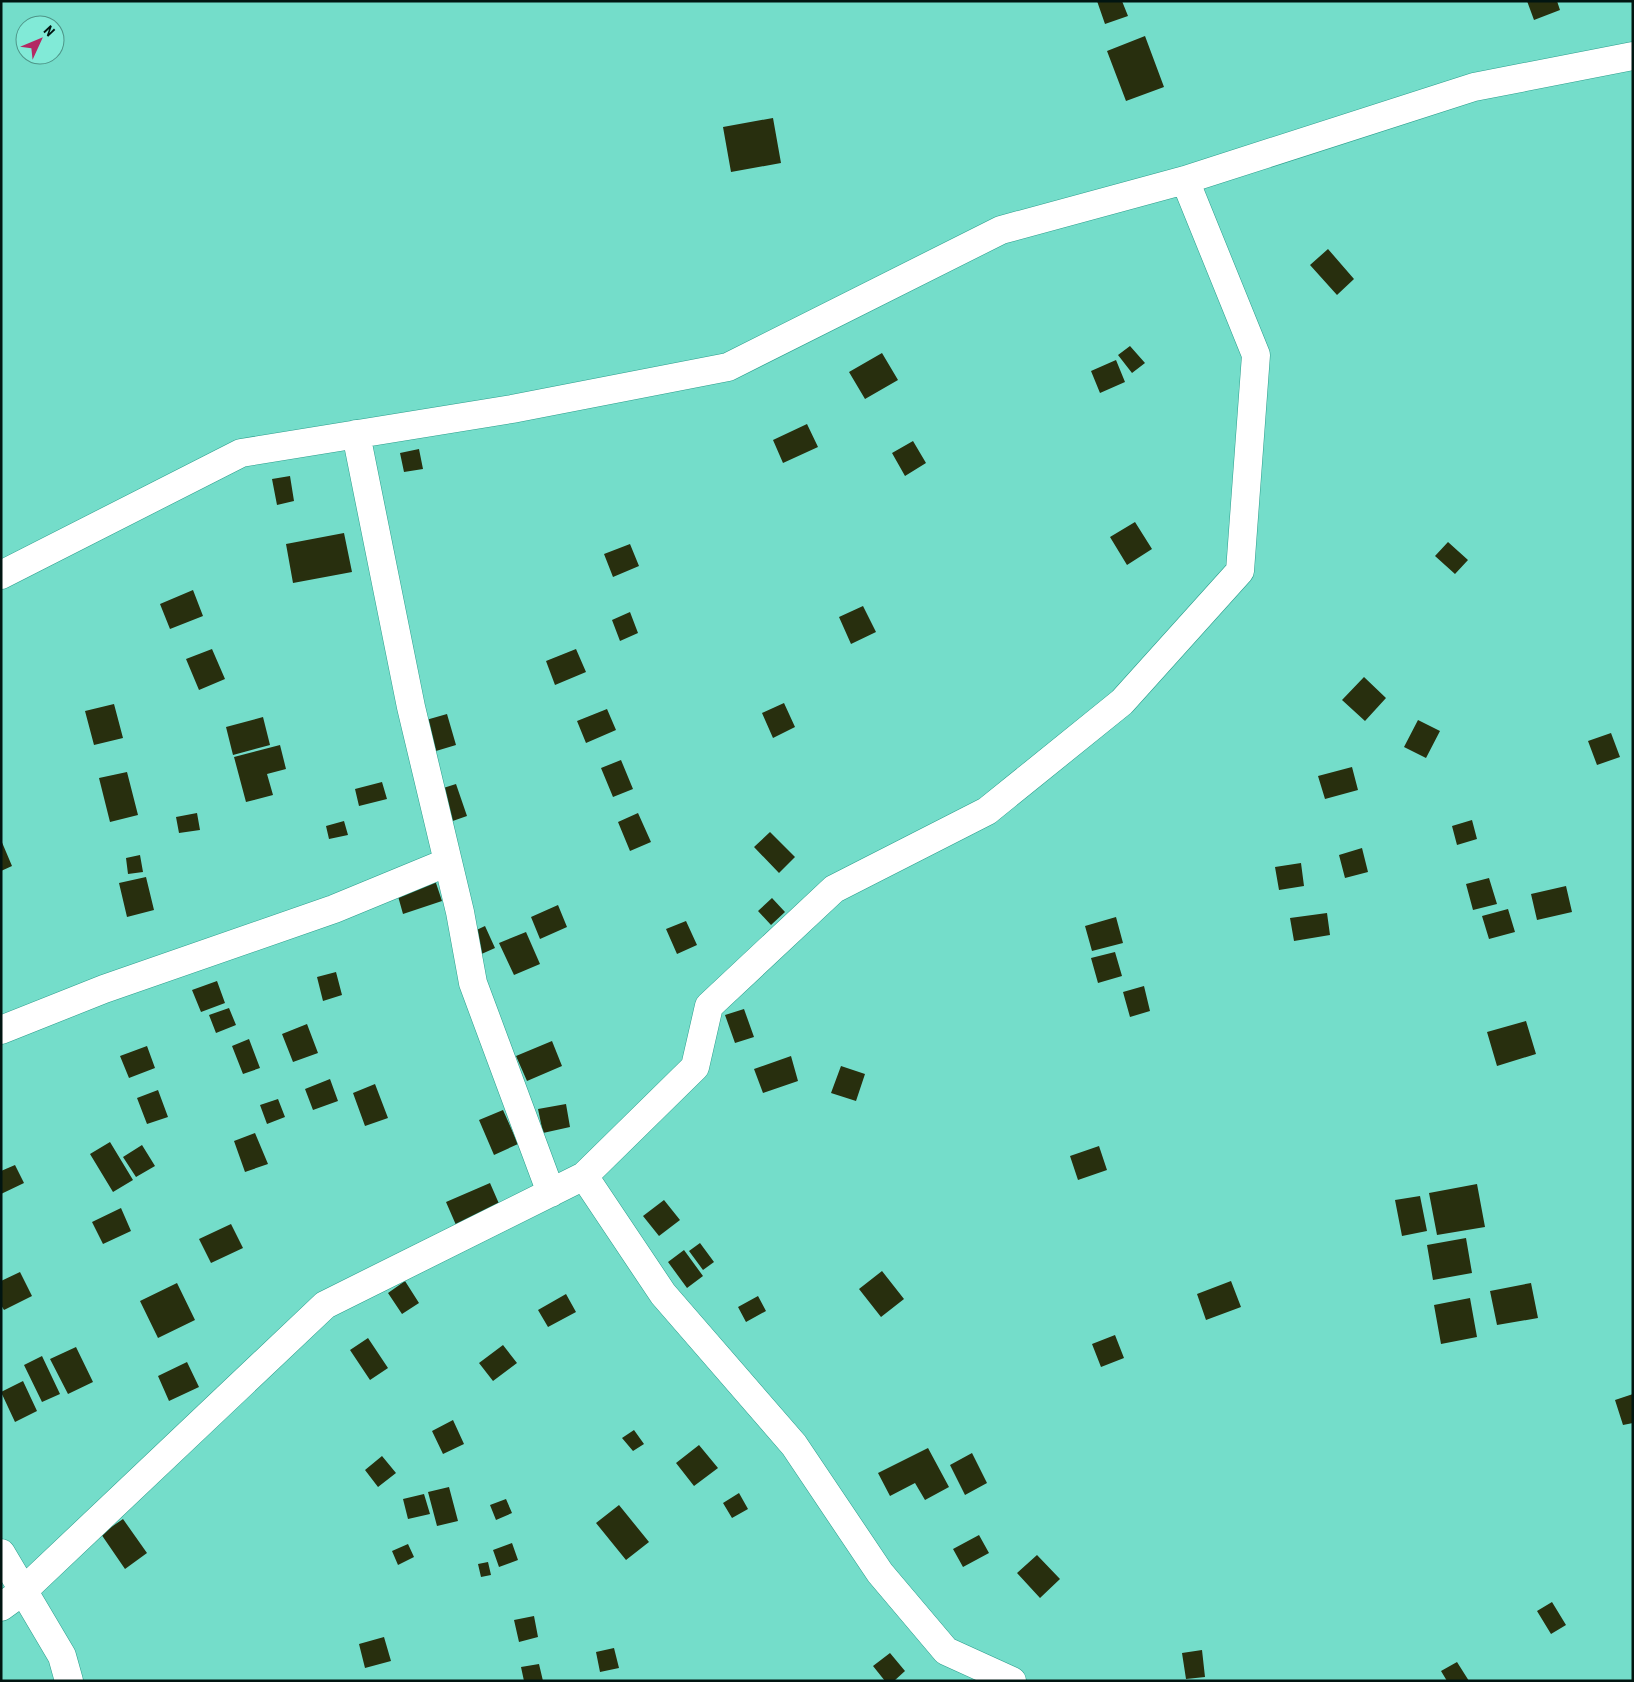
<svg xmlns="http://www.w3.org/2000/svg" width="1634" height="1682" viewBox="0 0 1634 1682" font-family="'Roboto Condensed',sans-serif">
<rect width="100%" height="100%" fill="#74ddca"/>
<!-- building -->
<path fill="#282f0e" d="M1097,1H1122L1128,16L1105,24Z
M1527,1H1557L1560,10L1534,20Z
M1145,36L1164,87L1126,101L1107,51Z
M773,118L781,163L731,172L723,127Z
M1328,249L1354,279L1337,295L1310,265Z
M1130,346L1145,363L1132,373L1118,355Z
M882,353L898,380L865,399L849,372Z
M1116,360L1125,382L1100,393L1091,371Z
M807,424L818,447L783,463L773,440Z
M913,441L926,463L905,476L892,453Z
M419,449L423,469L404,472L400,453Z
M290,476L294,501L277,505L272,479Z
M1135,522L1152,549L1127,565L1110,537Z
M344,533L352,572L293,583L286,544Z
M1448,542L1468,560L1455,574L1435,556Z
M630,544L639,566L613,577L604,554Z
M193,590L203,616L170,629L160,604Z
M863,606L876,632L851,644L839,617Z
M630,612L638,633L620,641L612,620Z
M212,649L225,679L199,690L186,659Z
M576,649L586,672L555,685L546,661Z
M1364,677L1386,698L1365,721L1342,700Z
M784,703L795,727L773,738L762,713Z
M114,704L123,738L94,745L85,711Z
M607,709L616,730L586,743L577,721Z
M447,714L456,745L436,751L426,720Z
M263,717L270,745L233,755L226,727Z
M1418,720L1440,731L1426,758L1404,747Z
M1611,733L1620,757L1597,765L1588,741Z
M280,745L286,769L267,774L273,795L246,802L234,757Z
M621,760L633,789L613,797L601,768Z
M1352,767L1358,790L1325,799L1318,776Z
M127,772L138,815L110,822L99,778Z
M382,782L387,799L359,806L355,789Z
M456,784L467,816L447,823L437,790Z
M197,813L200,830L179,833L176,817Z
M638,813L651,842L630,851L618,822Z
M1472,820L1477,839L1457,845L1452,826Z
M344,821L348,835L329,839L326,826Z
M770,832L795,857L779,873L754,847Z
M1,840L12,866L1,871Z
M1362,848L1368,872L1345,878L1339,855Z
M140,855L143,872L128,874L126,858Z
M1301,863L1304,886L1279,890L1275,867Z
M146,877L154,910L127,917L119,883Z
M434,877L442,901L403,914L396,889Z
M1489,878L1497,904L1473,910L1466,884Z
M1566,886L1572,912L1537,920L1531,894Z
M772,898L785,912L771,925L758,911Z
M558,905L567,927L540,939L531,917Z
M1508,909L1515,932L1489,939L1482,916Z
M1327,913L1330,935L1294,941L1290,918Z
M1116,917L1123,943L1092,951L1085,926Z
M686,921L697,945L677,954L666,929Z
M485,926L495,948L477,956L468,934Z
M526,932L540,964L514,975L499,943Z
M1115,952L1122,976L1098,983L1091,958Z
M336,972L342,995L323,1001L317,977Z
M217,981L225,1003L201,1012L192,990Z
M1144,986L1150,1011L1130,1017L1123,992Z
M229,1008L236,1025L216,1033L209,1015Z
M744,1009L754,1037L735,1043L725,1015Z
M1526,1021L1536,1054L1497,1066L1487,1032Z
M307,1024L318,1053L293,1062L282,1034Z
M249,1039L260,1068L243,1074L232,1046Z
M552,1041L562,1066L527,1081L516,1056Z
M147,1046L155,1068L129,1078L120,1056Z
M791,1056L798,1081L763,1093L754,1069Z
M841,1066L865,1074L856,1101L831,1093Z
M330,1079L338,1101L313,1110L305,1089Z
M375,1084L388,1118L365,1126L353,1093Z
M158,1090L168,1117L147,1124L137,1098Z
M278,1099L285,1117L267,1124L260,1105Z
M566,1104L570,1127L543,1133L538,1109Z
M503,1110L518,1144L494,1155L479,1120Z
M255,1133L268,1164L245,1172L234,1141Z
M110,1142L133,1180L113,1192L90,1154Z
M142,1145L155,1166L136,1177L123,1157Z
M1099,1146L1107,1170L1078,1180L1070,1156Z
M15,1165L24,1183L1,1194V1171Z
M490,1183L500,1206L456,1225L446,1202Z
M1477,1184L1485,1227L1437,1235L1429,1193Z
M1420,1196L1427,1231L1402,1236L1395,1200Z
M664,1200L680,1220L659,1236L643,1216Z
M121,1208L131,1231L103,1244L92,1222Z
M231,1224L243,1248L211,1263L199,1239Z
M1466,1238L1472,1273L1433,1280L1427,1245Z
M700,1243L714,1262L703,1270L689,1251Z
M684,1250L703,1276L687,1288L668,1262Z
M882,1271L904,1299L881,1317L859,1289Z
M20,1272L32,1296L4,1310L1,1305V1281Z
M405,1281L419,1303L402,1314L388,1293Z
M1231,1281L1241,1307L1206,1320L1197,1294Z
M177,1283L195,1320L158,1338L140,1301Z
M1531,1283L1538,1318L1497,1325L1490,1291Z
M566,1294L576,1312L548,1327L538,1310Z
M758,1296L766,1311L746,1322L738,1307Z
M1470,1298L1477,1337L1441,1344L1434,1305Z
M1115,1335L1124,1358L1101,1367L1092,1344Z
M368,1338L388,1368L370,1380L350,1350Z
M503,1345L517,1363L493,1381L479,1363Z
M76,1347L93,1382L68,1394L50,1359Z
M42,1356L60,1394L42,1402L24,1365Z
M187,1362L199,1387L169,1401L158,1376Z
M23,1381L37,1411L15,1422L1,1392Z
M1633,1394V1423L1623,1425L1615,1400Z
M453,1420L464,1444L443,1454L432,1431Z
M634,1430L644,1444L633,1451L622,1438Z
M699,1445L718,1468L694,1486L676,1463Z
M928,1448L949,1487L925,1500L915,1483L890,1496L878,1473Z
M972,1453L987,1483L965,1495L950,1465Z
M382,1456L396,1473L378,1487L365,1470Z
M449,1487L458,1521L437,1526L428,1492Z
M739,1493L748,1509L732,1518L723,1503Z
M424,1494L430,1514L408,1519L403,1499Z
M506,1499L512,1513L496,1520L490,1505Z
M619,1505L649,1542L626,1560L596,1523Z
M123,1519L147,1553L125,1569L101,1534Z
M979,1535L989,1553L963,1567L953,1549Z
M512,1543L518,1560L499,1567L493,1550Z
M408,1544L414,1557L398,1565L392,1551Z
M1037,1555L1060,1579L1040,1598L1017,1573Z
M488,1562L491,1575L481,1577L478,1564Z
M1552,1602L1566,1625L1551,1634L1537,1611Z
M534,1616L538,1637L519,1642L514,1620Z
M384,1637L391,1661L365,1668L359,1644Z
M614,1648L619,1668L600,1672L596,1652Z
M1202,1650L1205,1677L1186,1679L1182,1653Z
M890,1653L905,1671L894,1681H885L873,1666Z
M1457,1662L1469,1681H1447L1441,1671Z
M539,1664L543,1681H524L521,1667Z"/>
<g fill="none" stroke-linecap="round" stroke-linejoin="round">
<!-- minor casing -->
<g stroke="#2b9e8c" stroke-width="29">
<path id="minor" d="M356,434L411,707L460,912L473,983L551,1193
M1,575L241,453L512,409L728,367L1001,230L1185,180L1474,87L1633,56
M1,1030L104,989L334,909L448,862
M584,1176L663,1294L794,1445L880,1573L946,1651L1012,1681
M1,1553L62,1656L69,1681
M1,1607L23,1591L325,1305L584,1176L695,1067L709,1006L834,889L987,811L1122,702L1240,571L1256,355L1185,180"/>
</g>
<!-- minor -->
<use href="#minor" stroke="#fff" stroke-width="28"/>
</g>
<!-- border -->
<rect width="1634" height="1682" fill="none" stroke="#011511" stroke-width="5"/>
<!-- north arrow -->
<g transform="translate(40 40) rotate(46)"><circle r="24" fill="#81ead7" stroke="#4e9588"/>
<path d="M0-4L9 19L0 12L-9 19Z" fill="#b32863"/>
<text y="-8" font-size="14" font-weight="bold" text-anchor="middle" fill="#011511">N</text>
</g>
</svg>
